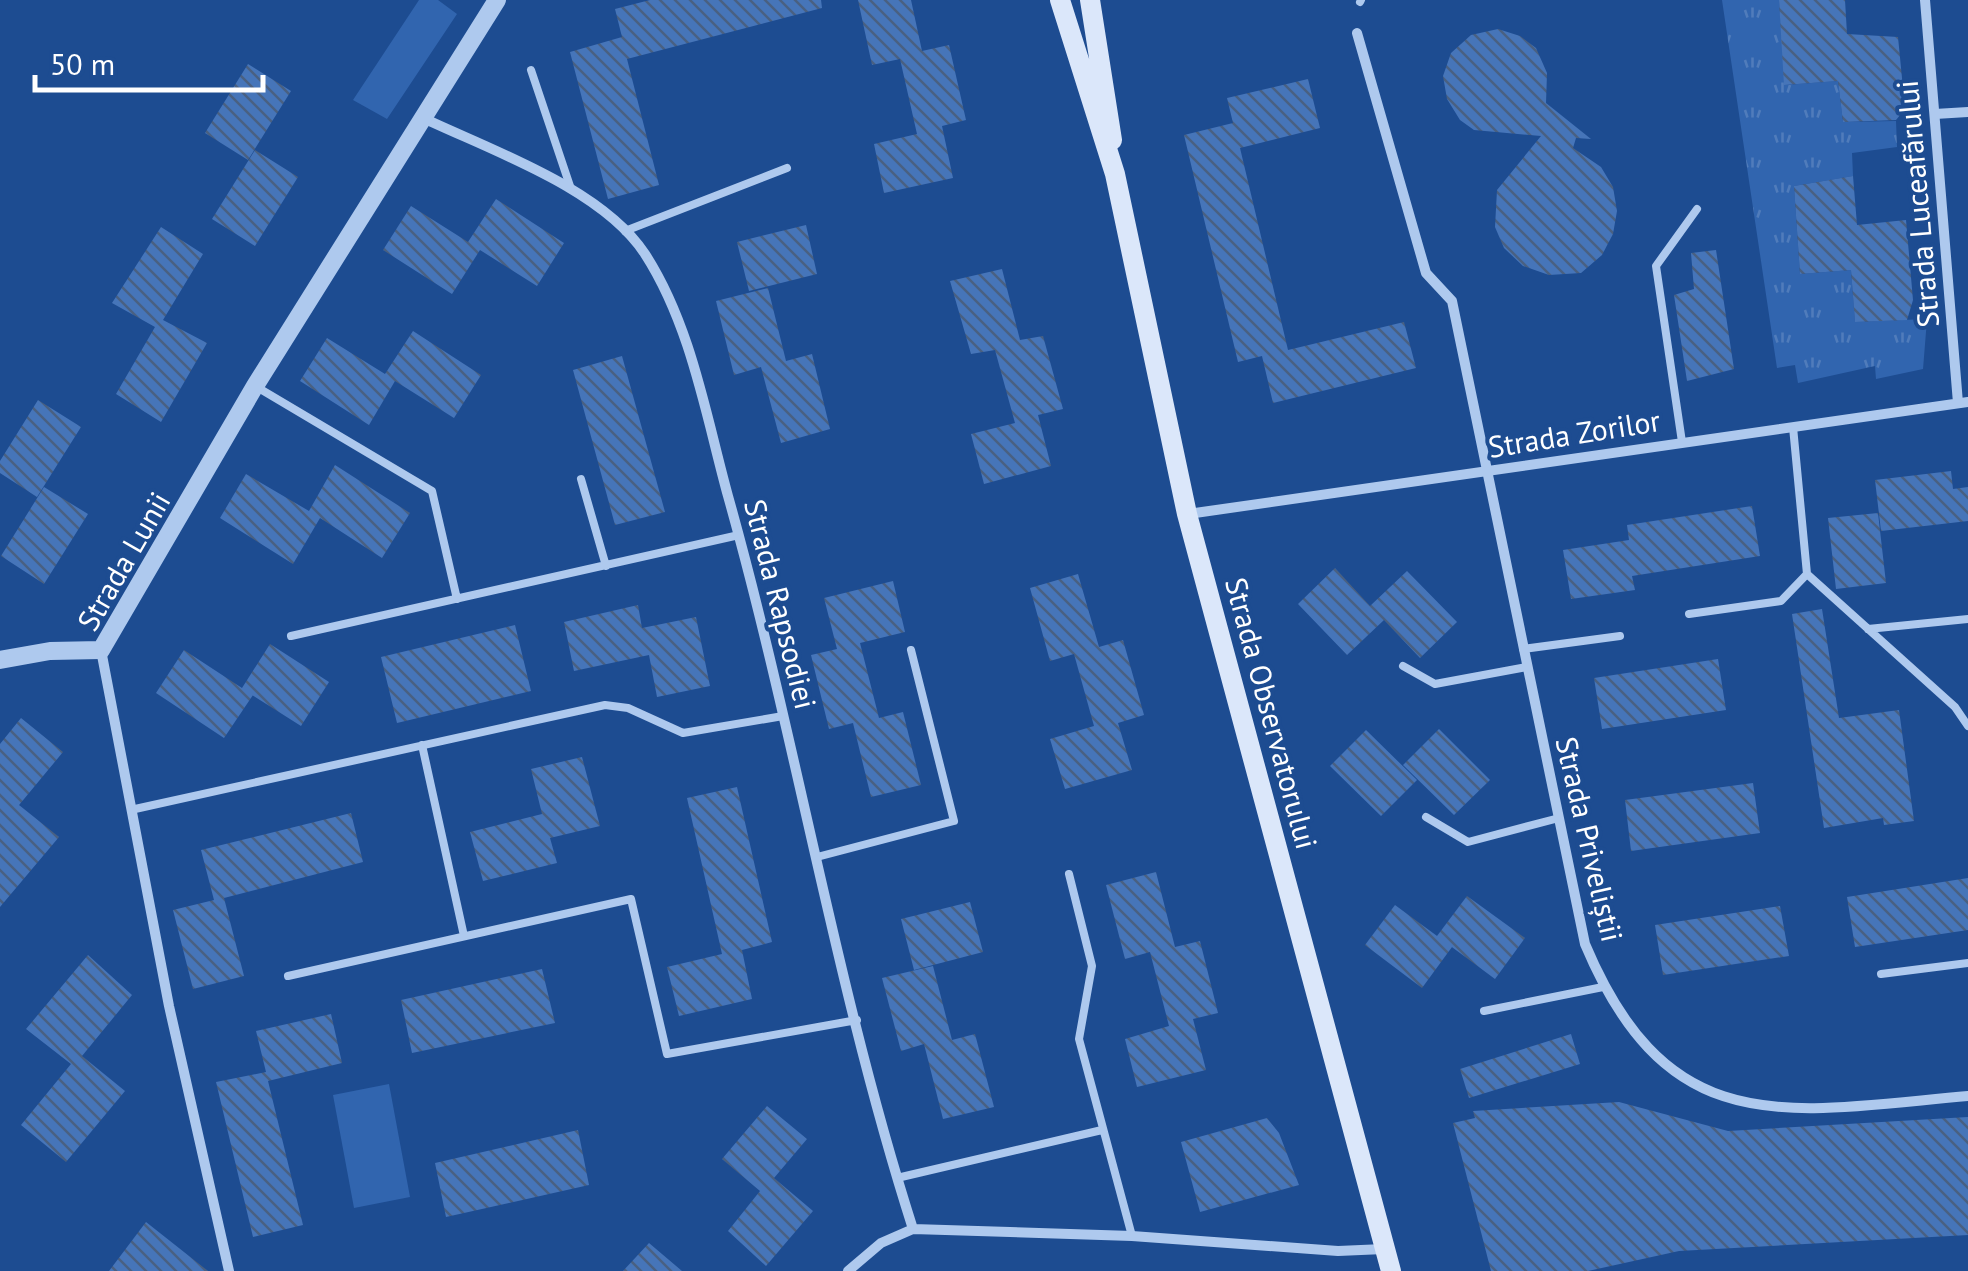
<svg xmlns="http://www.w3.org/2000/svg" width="1968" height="1271" viewBox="0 0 1968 1271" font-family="'PT Sans',sans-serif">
<defs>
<pattern id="grass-tufts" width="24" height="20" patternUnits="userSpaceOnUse" patternTransform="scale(2.5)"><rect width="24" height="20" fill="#3165af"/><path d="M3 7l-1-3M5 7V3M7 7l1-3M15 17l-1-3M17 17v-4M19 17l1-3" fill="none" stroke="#507cbb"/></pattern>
<pattern id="building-back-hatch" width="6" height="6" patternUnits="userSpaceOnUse" patternTransform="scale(2.5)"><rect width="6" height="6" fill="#4675b9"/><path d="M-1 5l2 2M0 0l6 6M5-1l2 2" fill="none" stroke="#496082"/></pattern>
</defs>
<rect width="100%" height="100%" fill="#1d4c91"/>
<!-- grass -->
<path fill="url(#grass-tufts)" d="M1722,0H1779L1785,85L1838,81L1843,122L1896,121L1897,147L1852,153L1853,176L1794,186L1800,274L1851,270L1855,322L1927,319L1923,369L1876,379L1875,366L1798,383L1795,365L1777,368Z"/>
<!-- green -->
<path fill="#3165af" d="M419,0H438L457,14L387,119L353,100Z
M389,1084L410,1197L354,1208L333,1095Z"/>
<!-- building -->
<path fill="url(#building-back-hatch)" d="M650,0H821L822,8L627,59L659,185L608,199L570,52L622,37L615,9Z
M858,0H911L922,51L949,45L966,120L942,126L953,178L884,193L874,144L917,134L900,59L872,65Z
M1779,0H1845L1847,34L1898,37L1905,109L1896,120L1843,122L1838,81L1784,85Z
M1498,29L1520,36L1536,48L1547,73L1546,103L1591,139L1576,138L1573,148L1601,167L1613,187L1617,211L1613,234L1602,255L1581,273L1549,275L1523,266L1504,248L1495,227L1497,190L1541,136L1474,130L1460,120L1447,99L1443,76L1451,53L1471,35Z
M248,64L291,91L248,160L205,133Z
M1308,79L1320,128L1240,148L1288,350L1404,322L1416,368L1273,403L1262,356L1238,362L1184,135L1233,123L1227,98Z
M255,150L298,177L255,246L212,219Z
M1853,176L1857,225L1906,220L1913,300L1907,320L1855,322L1851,270L1800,274L1794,186Z
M496,199L564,243L537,286L480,250L452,294L383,250L411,206L468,242Z
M806,225L817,274L749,291L737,242Z
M161,227L203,254L163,320L207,343L161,422L116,394L155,327L112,303Z
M1716,250L1734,369L1687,381L1674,295L1694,289L1691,253Z
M1002,269L1020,340L1043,336L1063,409L1038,415L1051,466L984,484L971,434L1015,423L995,350L971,354L950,281Z
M768,288L786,361L812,354L830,429L781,443L761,367L734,375L716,301Z
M413,331L481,375L454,418L395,381L369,425L300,381L327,338L385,374Z
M622,356L665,512L615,525L573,370Z
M38,400L81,427L37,497L0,473V461Z
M335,465L410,513L382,558L320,518L293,564L220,518L246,474L309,511Z
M1951,471L1953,489L1968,487V521L1881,531L1875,480Z
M44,487L88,514L44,584L1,556Z
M1752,506L1760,556L1632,576L1635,590L1571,599L1563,550L1629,540L1627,525Z
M1878,513L1886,583L1836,589L1828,518Z
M1335,568L1370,606L1407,571L1457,622L1420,658L1384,620L1347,655L1298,604Z
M1078,574L1099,647L1123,640L1144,715L1118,723L1132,770L1065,789L1050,739L1094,726L1074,654L1050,661L1030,588Z
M893,581L905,632L860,643L879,718L903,712L921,785L871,797L853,723L829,729L811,655L837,649L824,598Z
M638,605L642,628L696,617L710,686L657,697L649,655L574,671L564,622Z
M1822,609L1839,718L1899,710L1914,821L1884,825L1883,818L1824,828L1792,614Z
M515,625L531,691L397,723L381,657Z
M270,644L329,682L301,726L244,690L253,695L224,738L156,693L184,650L242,688Z
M1718,659L1726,710L1602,729L1594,678Z
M21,718L63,752L0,828V744Z
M1439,729L1490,780L1454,815L1403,765Z
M1366,730L1417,780L1381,816L1330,766Z
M582,757L600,826L550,838L557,863L483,881L470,832L542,814L531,769Z
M1753,783L1760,833L1631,851L1625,800Z
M737,787L772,942L742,950L752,999L679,1016L667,967L722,954L687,798Z
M19,805L59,837L0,907V828Z
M351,813L363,862L224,898L244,976L193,989L173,910L214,900L201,850Z
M1156,872L1175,947L1200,941L1218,1013L1193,1019L1206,1070L1137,1087L1125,1039L1169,1026L1150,952L1125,959L1106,885Z
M1968,878V930L1855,947L1847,897Z
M1467,896L1525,938L1495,979L1437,936Z
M970,902L983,952L914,970L901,919Z
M1395,905L1452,947L1422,988L1365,945Z
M1780,906L1789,956L1663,975L1655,925Z
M88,955L132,995L82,1056L125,1091L66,1162L21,1125L71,1064L26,1029Z
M933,966L952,1040L975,1034L994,1107L943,1119L924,1044L901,1051L882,978Z
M542,969L555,1023L412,1053L401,1000Z
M331,1014L342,1063L268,1081L303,1225L253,1237L216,1082L266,1072L256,1031Z
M1571,1034L1580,1064L1469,1098L1460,1069Z
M1619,1102L1728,1131L1968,1117V1235L1679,1251L1588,1271H1491L1453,1123L1475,1118L1473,1111Z
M767,1106L807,1139L774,1178L813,1211L766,1266L728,1231L760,1191L722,1159Z
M1267,1118L1279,1133L1299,1185L1200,1212L1181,1142Z
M578,1130L589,1185L446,1217L435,1163Z
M146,1222L208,1271H109Z
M649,1243L682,1271H623Z"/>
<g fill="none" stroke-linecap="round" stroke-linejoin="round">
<!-- service -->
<path stroke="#aec9ee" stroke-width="8" d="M1360,2L1361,0
M531,70L571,189
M625,231L787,168
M255,386L432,491L457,599
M1793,427L1807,574L1955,707L1968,726
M1682,442L1656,266L1697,209
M581,479L606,566
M1689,614L1781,601L1807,574
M1868,629L1968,619
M291,636L739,535
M1523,649L1620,636
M1403,666L1435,684L1527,667
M422,745L464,936
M135,809L605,705L628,708L683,733L783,716
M1426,817L1468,842L1559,818
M817,857L954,821L911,650
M1069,874L1092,966L1079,1039L1132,1236
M1881,974L1968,963
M288,976L631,899L667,1054L857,1020
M1484,1011L1603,987
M897,1178L1102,1130"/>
<!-- minor -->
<path stroke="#aec9ee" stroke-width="10" d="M1925,0L1958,403
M1357,33L1426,273L1452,301L1585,944C1669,1144 1787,1112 1968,1096
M1935,114L1968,112
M421,117C490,150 602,188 645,254C691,325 706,416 728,496C796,738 836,989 913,1229
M1188,514L1968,402
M101,650L169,1006L229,1271
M848,1271L881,1243L913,1229L1132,1236L1338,1251L1384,1249"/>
<!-- tertiary -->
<path stroke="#aec9ee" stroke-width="18" d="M0,660L50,651L101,650L255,386L497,0"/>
<!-- secondary -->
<path stroke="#dbe7fa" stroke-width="20" d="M1060,0L1115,174L1187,514L1391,1271
M1090,0L1112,140"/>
</g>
<g text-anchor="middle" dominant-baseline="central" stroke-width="8" stroke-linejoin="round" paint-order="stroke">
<!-- street labels -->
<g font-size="30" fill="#fff" stroke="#1d4c91">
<text transform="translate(1917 204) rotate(-95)">Strada Luceafărului</text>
<text transform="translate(1574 433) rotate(-9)">Strada Zorilor</text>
<text transform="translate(123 561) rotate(-60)">Strada Lunii</text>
<text transform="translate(781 604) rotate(76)">Strada Rapsodiei</text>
<text transform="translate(1272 713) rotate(75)">Strada Observatorului</text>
<text transform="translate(1590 839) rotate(77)">Strada Priveliștii</text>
</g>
</g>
<!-- scale -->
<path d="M35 75v15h228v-15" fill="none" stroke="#ffffff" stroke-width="5"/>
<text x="50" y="75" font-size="30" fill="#ffffff" stroke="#1d4c91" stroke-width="8" paint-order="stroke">50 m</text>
</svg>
